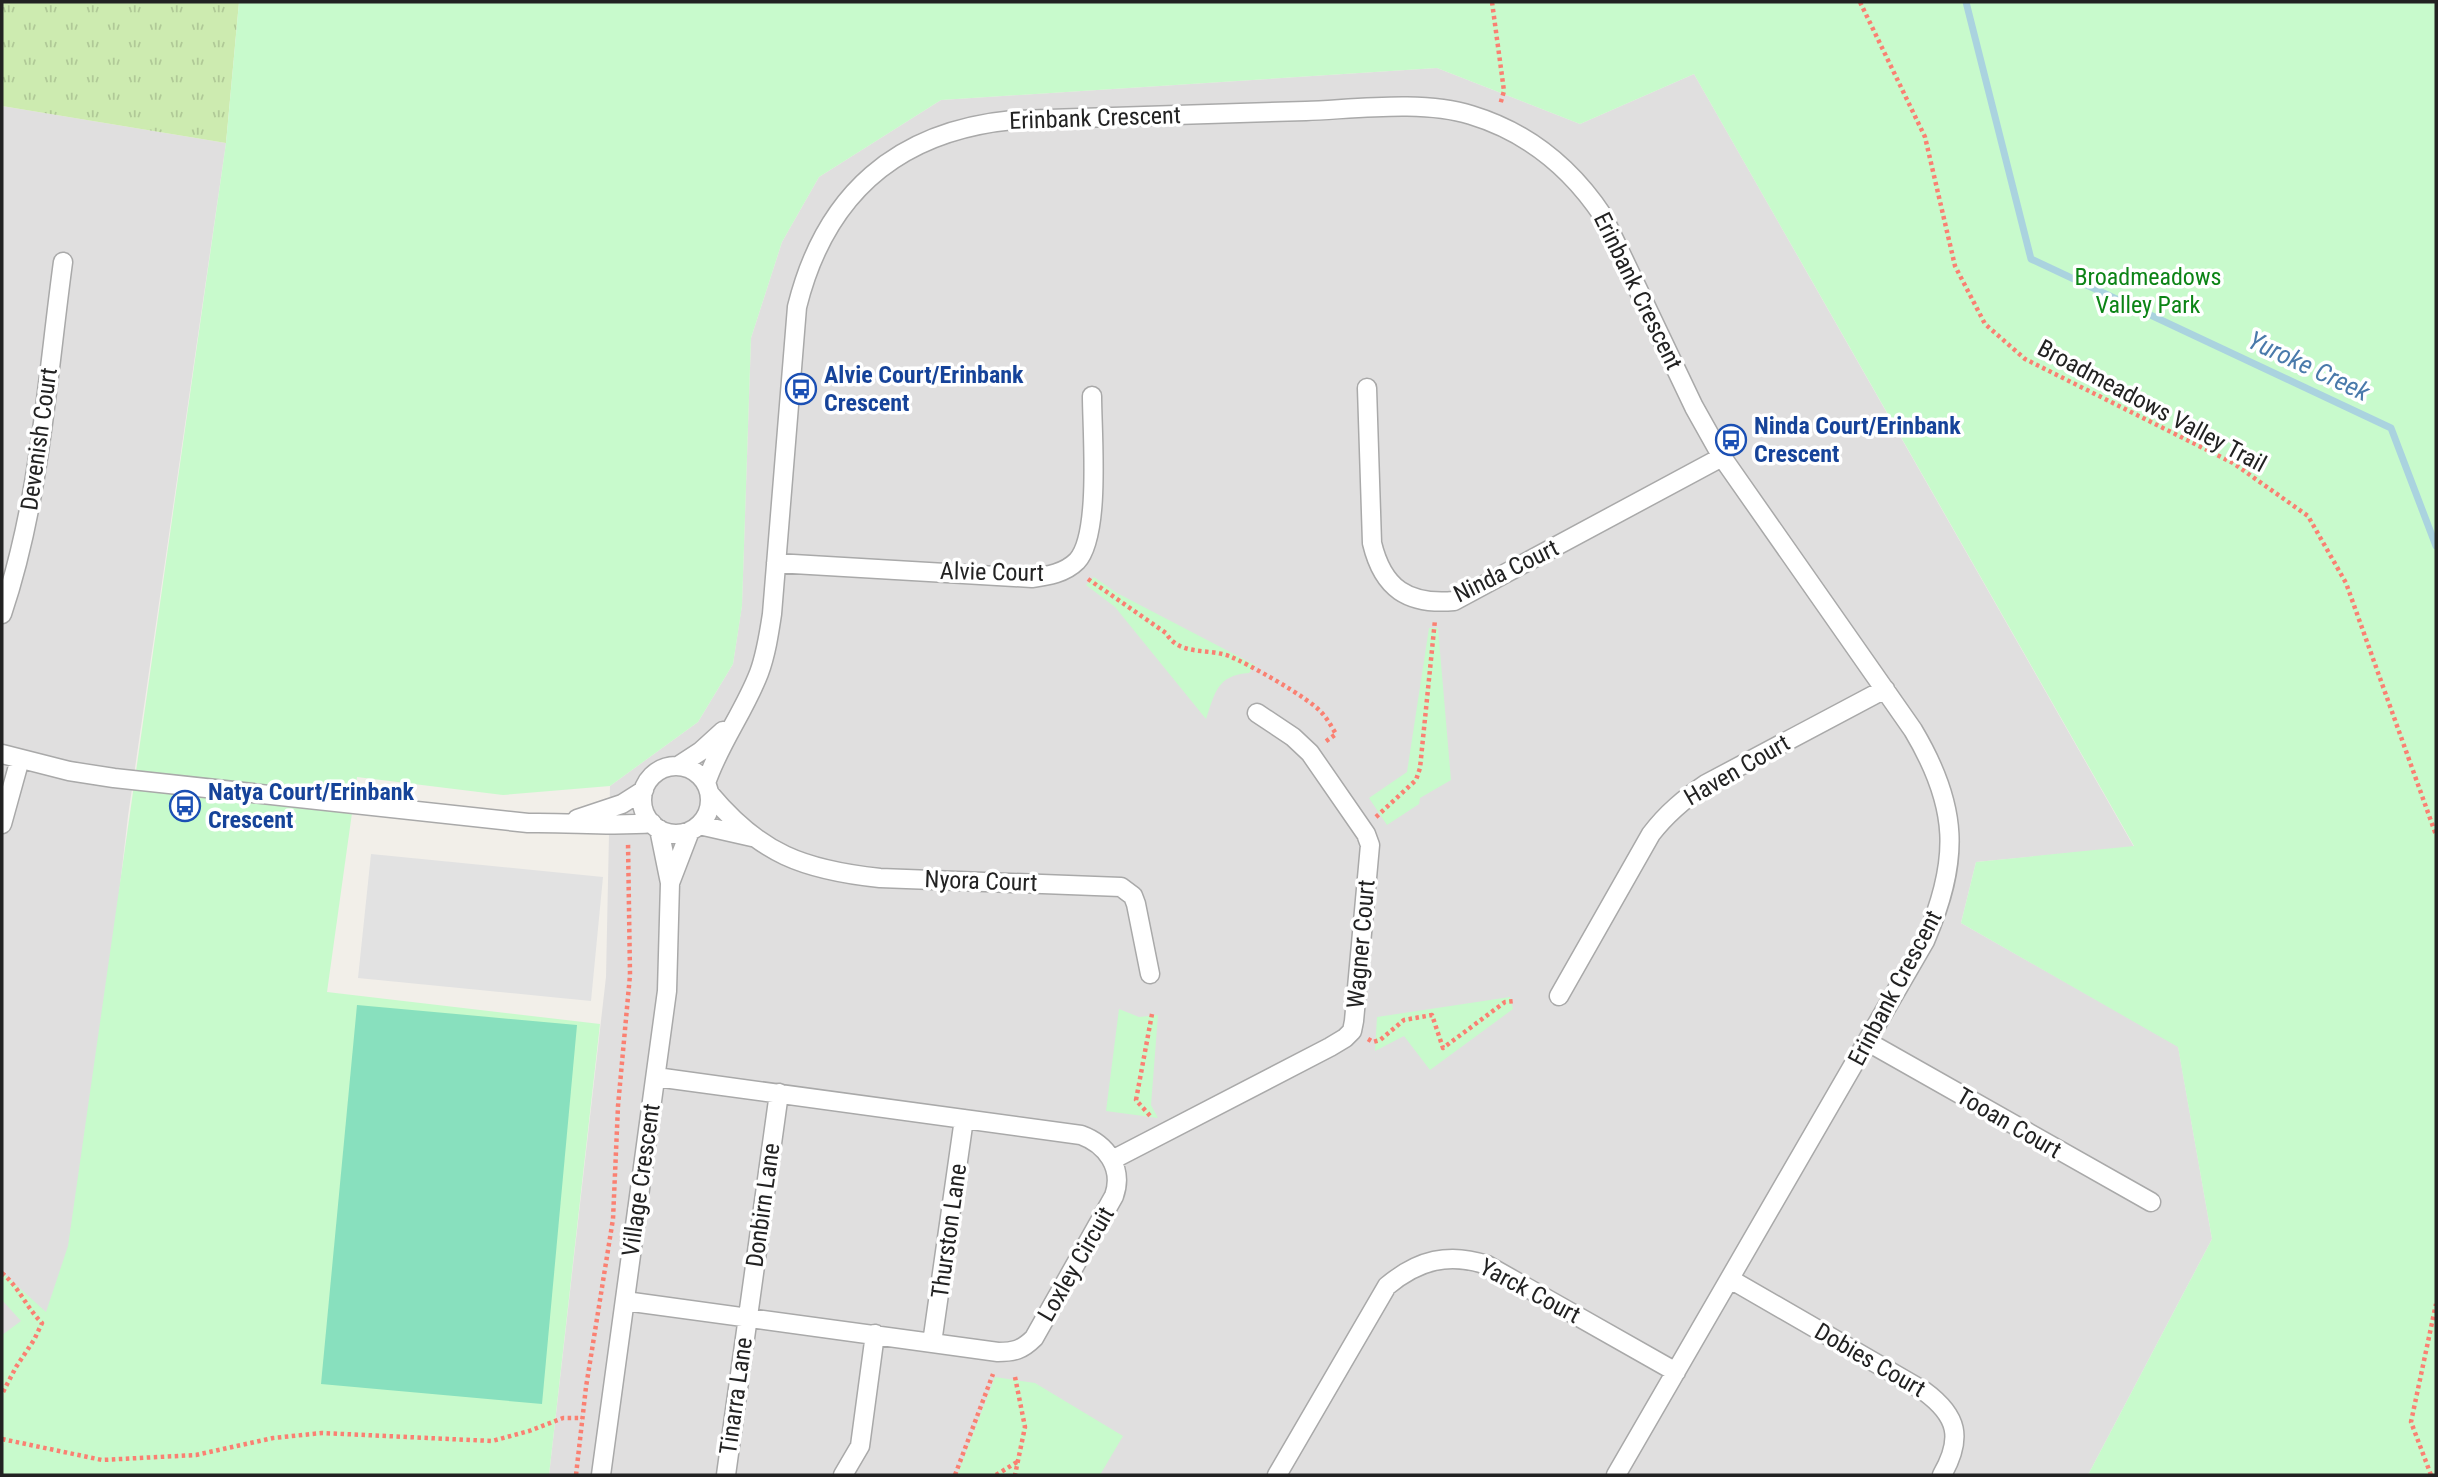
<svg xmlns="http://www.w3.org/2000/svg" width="2438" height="1477" viewBox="0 0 2438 1477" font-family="'Roboto Condensed',sans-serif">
<defs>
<pattern id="grass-tufts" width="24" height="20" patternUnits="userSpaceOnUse" patternTransform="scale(1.75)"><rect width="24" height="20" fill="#cdebb0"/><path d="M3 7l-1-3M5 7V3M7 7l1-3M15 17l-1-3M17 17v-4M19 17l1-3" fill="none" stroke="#b0c997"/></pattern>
</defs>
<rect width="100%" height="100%" fill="#f2efe9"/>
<!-- residential -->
<path fill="#e0dfdf" d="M1437,68L1580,124L1694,74L2134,847L1976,862L1961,923L2178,1046L2212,1239L2088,1475H549L606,977L610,786L698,722L733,664L742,605L751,338L782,242L819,177L941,100Z
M2,106L226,143L128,816L52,1475H2Z"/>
<!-- grass -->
<path fill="url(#grass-tufts)" d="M2,2H239L226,143L2,106Z"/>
<!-- park -->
<path fill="#c8facc" d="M239,2H2436V1475H2088L2212,1239L2178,1047L1961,923L1976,862L2134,846L1694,74L1580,124L1437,68L941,100L819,177L782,242L751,338L742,606L733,664L698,722L610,786L503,795L357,777L327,992L600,1024L549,1475H2V1335L21,1321L2,1300V1272L46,1312L68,1246L226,143Z
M1094,577L1117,593L1255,665L1249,673C1217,675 1215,693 1206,719L1115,607L1086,585Z
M1429,628H1438L1451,780L1420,798L1419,804L1387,825L1369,798L1407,772Z
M1510,997L1513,1009L1430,1070L1404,1036L1375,1051L1377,1017Z
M1119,1009L1139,1017L1158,1015L1151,1105L1158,1118L1106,1111Z
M995,1377L1035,1383L1123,1436L1100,1475H957Z"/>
<!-- pitch -->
<path fill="#88e0be" d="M357,1005L577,1025L542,1404L321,1384Z"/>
<!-- parking -->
<path fill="#e2e2e2" d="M371,854L603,877L591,1001L358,978Z"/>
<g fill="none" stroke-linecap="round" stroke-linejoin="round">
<!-- stream -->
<path stroke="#aad3df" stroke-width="7" d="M1966,2L2031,259L2391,428L2436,546"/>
<!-- minor casing -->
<g stroke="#a9a9a9" stroke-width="21">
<path id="minor" d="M1367,388L1372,543C1383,589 1408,605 1454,601L1722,457
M776,563L1032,578C1048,576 1065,573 1077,561C1101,535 1092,433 1092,396
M2,614C40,501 47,380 63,262
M2,754L69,771L114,778L528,823C570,822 611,827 652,823
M678,766L701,751L723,731
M642 800a34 34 0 1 1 68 0a34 34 0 1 1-68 0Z
M706,783C719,744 744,712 759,673C766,654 769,634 772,614L797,307C825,194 897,131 1013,120C1111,117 1209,114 1306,111C1356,109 1423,100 1471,115C1527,132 1571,168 1603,216L1694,407L1722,457L1913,730C1959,807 1960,860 1925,941L1616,1475
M710,794C760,854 804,870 880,878L1121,887L1133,896L1136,904L1150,974
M577,819L622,804L644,790
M2,824L20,759
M699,825L752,837
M670,883L690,831
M1559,996L1651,834C1667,813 1684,799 1706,784L1885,689
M1868,1042L2151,1202
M1112,1160L1330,1047L1345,1038L1352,1031L1354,1021L1370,845L1366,834L1310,753L1293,737L1257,713
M1730,1279L1924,1391C1958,1416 1963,1438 1942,1475
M625,1301L998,1352C1014,1352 1022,1350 1034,1338L1114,1196C1124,1168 1106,1144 1081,1135L656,1077
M932,1343L964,1119
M601,1475L667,991L670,883L659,829
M726,1475L779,1093
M843,1475L860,1446L875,1334
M1277,1475L1387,1286C1418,1260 1449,1252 1487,1265L1676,1372"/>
</g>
<!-- path -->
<path stroke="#fa8072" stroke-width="4.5" stroke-dasharray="3.5 3.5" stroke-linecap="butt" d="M1492,2L1504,91L1500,105
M1860,2L1925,137L1955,266L1985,324L2025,359L2233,463L2308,516L2346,583L2436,835
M1088,579L1166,633C1179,656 1207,648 1229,656C1247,663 1309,698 1321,712C1327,718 1331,726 1336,734L1325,742
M1376,817L1416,780L1420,768L1435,620
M1152,1014L1136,1100L1152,1118
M1368,1039L1373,1042L1380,1040L1404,1020L1432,1015L1443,1048L1505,1002L1514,1001
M2,1273C19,1287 26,1307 42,1323L34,1340L16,1367L2,1394
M1015,1377L1025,1427L1015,1475
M2,1439L102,1460L196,1455L273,1438L322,1433L492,1441L529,1431L563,1418H582
M576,1475L586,1387L613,1219L618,1106L630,975L628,842
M955,1475L993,1374
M996,1475L1017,1462
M2431,1475L2411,1422L2436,1304"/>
<!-- minor -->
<use href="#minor" stroke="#fff" stroke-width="18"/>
</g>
<!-- icons -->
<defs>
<g id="bus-ring" transform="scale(1.575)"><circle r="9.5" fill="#fff" stroke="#1a4fb4" stroke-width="1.5"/><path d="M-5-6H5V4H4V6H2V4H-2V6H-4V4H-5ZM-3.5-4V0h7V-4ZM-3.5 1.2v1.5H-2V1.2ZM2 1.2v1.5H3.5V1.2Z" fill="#1a4fb4"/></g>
</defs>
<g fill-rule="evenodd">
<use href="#bus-ring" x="801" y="389"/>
<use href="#bus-ring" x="1731" y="440"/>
<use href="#bus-ring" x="185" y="806"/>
</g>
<g text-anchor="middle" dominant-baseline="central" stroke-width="7" stroke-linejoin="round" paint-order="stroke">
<!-- street labels -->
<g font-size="24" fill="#222" stroke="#fff">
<text transform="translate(1095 118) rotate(-2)">Erinbank Crescent</text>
<text transform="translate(1638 291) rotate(64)">Erinbank Crescent</text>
<text transform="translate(2152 406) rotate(28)">Broadmeadows Valley Trail</text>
<text transform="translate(39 439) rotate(-82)">Devenish Court</text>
<text transform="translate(1506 571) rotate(-26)">Ninda Court</text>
<text transform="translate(992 572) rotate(1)">Alvie Court</text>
<text transform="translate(1737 770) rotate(-30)">Haven Court</text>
<text transform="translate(981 881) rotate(2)">Nyora Court</text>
<text transform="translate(1361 944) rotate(-85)">Wagner Court</text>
<text transform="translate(1895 988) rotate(-62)">Erinbank Crescent</text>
<text transform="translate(2009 1123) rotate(30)">Tooan Court</text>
<text transform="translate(641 1180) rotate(-82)">Village Crescent</text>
<text transform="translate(763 1205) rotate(-82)">Donbirn Lane</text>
<text transform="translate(949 1231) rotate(-82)">Thurston Lane</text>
<text transform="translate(1076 1264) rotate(-60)">Loxley Circuit</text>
<text transform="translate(1530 1291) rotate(28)">Yarck Court</text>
<text transform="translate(1870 1360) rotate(30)">Dobies Court</text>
<text transform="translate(736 1396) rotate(-82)">Tinarra Lane</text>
</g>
<!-- park labels -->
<g font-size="24" fill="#0c8416" stroke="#fff">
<text x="2148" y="277">Broadmeadows<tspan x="2148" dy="28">Valley Park</tspan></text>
</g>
<!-- transit labels -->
<g font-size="24" font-weight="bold" fill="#164399" stroke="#fff" text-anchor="start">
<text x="824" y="375">Alvie Court/Erinbank<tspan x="824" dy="28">Crescent</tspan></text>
<text x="1754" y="426">Ninda Court/Erinbank<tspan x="1754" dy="28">Crescent</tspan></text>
<text x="208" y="792">Natya Court/Erinbank<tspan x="208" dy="28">Crescent</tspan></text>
</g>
<!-- water labels -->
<g font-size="26" font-style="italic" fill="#4a7aab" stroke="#fff">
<text transform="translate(2309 366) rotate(25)">Yuroke Creek</text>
</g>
</g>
<!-- border -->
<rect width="2438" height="1477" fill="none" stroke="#222222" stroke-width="7"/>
</svg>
